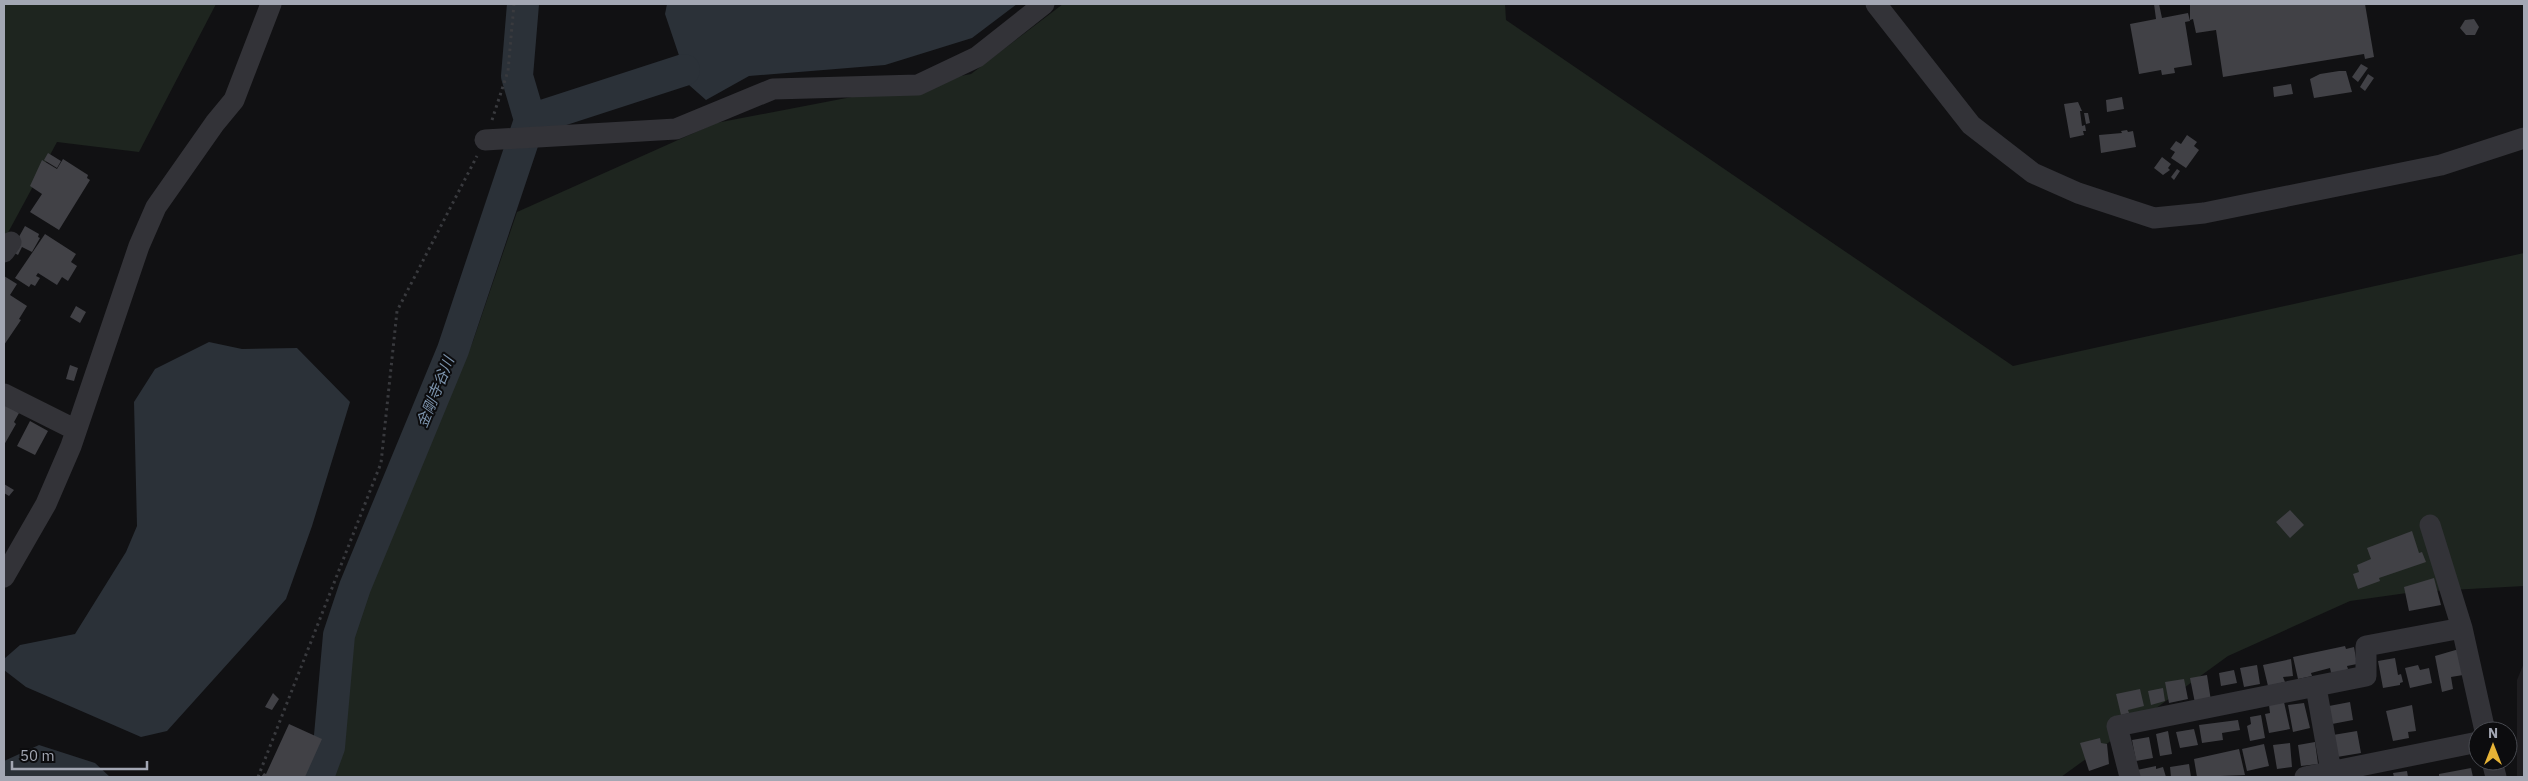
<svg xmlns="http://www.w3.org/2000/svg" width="2528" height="781" viewBox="0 0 2528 781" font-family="'IBM Plex Sans','Noto Sans JP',sans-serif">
<rect width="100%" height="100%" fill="#111113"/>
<!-- built -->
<path fill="#1e1d20" d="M2524,663V777H2517V680Z"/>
<!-- green -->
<path fill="#1e251f" d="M4,4H216L139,152L57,142L4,240Z
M1063,4H1505L1506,20L2013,366L2524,253V586L2414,592L2350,601L2228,656L2061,777H330L339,763L351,632L473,341L517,212L716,123L971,74Z"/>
<!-- water -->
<path fill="#2b3138" d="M667,4H1017L972,38L885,65L749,76L706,100L689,85L665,14Z
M209,342L242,349L297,348L350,402L312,526L286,599L167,731L141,737L26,687L4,670V659L20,645L75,634L126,552L137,526L134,402L155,369Z
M39,745L95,763L110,777H4V761Z"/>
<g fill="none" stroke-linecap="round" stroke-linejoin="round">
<!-- river -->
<path stroke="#2b3138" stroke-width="32" d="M530,120L684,70
M318,777L329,747L339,635L355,587L453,350L530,120L517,76L523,4"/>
</g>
<!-- building -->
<path fill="#414146" d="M2154,4H2159L2162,18L2188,13L2190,21L2185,22L2192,65L2174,68L2175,73L2162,75L2161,70L2139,74L2130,24L2156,19Z
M2190,4H2365L2374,57L2365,59L2364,54L2223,77L2216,30L2196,33L2193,19L2190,20Z
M2474,19L2479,27L2475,35H2466L2460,28L2465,20Z
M2361,64L2368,68L2358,82L2352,77Z
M2339,71H2346L2352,92L2314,98L2310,79L2320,74Z
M2368,74L2374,78L2365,91L2360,87Z
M2291,84L2293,94L2274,97L2273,87Z
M2122,97L2124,109L2107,112L2106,100Z
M2078,102L2082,111H2080L2082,126L2085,125L2086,131H2083L2084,135L2070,138L2064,104Z
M2084,113H2088L2090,123L2086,124Z
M2127,130L2128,132L2133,131L2136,147L2101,153L2099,135L2122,133L2121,131Z
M2187,135L2197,142L2194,146L2199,150L2186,168L2171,158L2175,152L2170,149L2176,141L2181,144Z
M48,153L61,161L57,168L44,160Z
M2162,157L2171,164L2168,168L2170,170L2163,175L2154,168Z
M63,159L88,175L87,178L90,180L59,230L30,212L42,194L30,186L42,160L57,169Z
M2177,169L2180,171L2174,180L2171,177Z
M25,226L39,234L38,237L40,238L32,252L22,247L18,255L11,251Z
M45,234L76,254L71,262L77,266L68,281L62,277L57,285L38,273L36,276L40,278L35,286L31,284L29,287L15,278Z
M4,276L17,284L10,295L27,306L19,319L21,320L4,345Z
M76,306L86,312L80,323L70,317Z
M70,365L78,368L74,381L66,379Z
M4,404L19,413L14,422L16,424L4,445Z
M30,421L48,431L35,455L17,446Z
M4,484L14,490L9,496L4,493Z
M2290,510L2304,525L2290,538L2276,522Z
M2412,531L2419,553L2422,552L2426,562L2379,578L2380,581L2358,589L2353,574L2359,572L2357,565L2371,559L2367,548Z
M2434,578L2441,605L2409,611L2404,587Z
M2345,646L2346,649L2354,647L2357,664L2347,666L2348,669L2332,677L2330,668L2311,673L2312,676L2298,679L2293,657Z
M2459,649L2463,675L2451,677L2453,689L2442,692L2435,656Z
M2395,658L2398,675L2401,674L2403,682L2400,683V685L2383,688L2378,661Z
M2291,659L2293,676L2283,677L2285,682L2268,686L2263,665Z
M2257,665L2260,684L2244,687L2240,668Z
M2418,665L2420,670L2429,668L2432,683L2410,688L2405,668Z
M2234,670L2237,683L2221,686L2219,673Z
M2207,675L2211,701L2195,703L2190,678Z
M2184,679L2188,699L2169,703L2165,682Z
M2163,688L2165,701L2151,705L2148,691Z
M2140,689L2144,706L2128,710L2129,713L2121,715L2116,694Z
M273,693L279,699L272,710L265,707Z
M2284,702L2290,729L2269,733L2265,714L2270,713L2269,705Z
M2350,702L2353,720L2332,724L2329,706Z
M2304,703L2310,728L2293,732L2288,705Z
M2412,705L2416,731L2408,732L2409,738L2393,741L2386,711Z
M2261,715L2265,738L2250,741L2247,726L2251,724L2250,717Z
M2238,720L2240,730L2222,733L2223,740L2202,743L2199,725Z
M289,724L322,739L305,777H261L264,773L266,774Z
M2194,729L2198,745L2180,748L2176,732Z
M2168,731L2172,754L2160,756L2156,734Z
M2357,731L2361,753L2337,757L2333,735Z
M2149,737L2153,758L2136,761L2132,740Z
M2100,738L2101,743L2107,744L2109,764L2089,771L2080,743Z
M2315,742L2318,764L2301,766L2298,745Z
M2290,743L2292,767L2277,769L2273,745Z
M2264,744L2269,766L2247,771L2242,749Z
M2239,749L2245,775L2197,777L2194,759Z
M2189,764L2191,777H2171L2170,767Z
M2156,766V769L2163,767L2166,777H2138L2137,770Z
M2471,768L2473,777H2439V774Z
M2407,771L2408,777H2394L2393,773Z"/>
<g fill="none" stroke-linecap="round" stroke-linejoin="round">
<!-- path -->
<path stroke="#393a3e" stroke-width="3" stroke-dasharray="2.5 4" stroke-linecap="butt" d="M492,120L508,71L514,4
M258,777L381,463L397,311L477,156"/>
<!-- street -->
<path stroke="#333338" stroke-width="21" d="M1876,4L1971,125L2033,173L2078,193L2154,218L2204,213L2441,165L2524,138
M485,140L676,129L773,89L918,85L977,57L1044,4
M4,252L11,242
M4,394L76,430
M2430,525L2462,628L2485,731
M4,577L46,504L71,446L139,246L156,207L215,123L234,100L271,4
M2316,687L2332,777
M2492,761L2496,777
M2130,777L2117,726L2366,676V646L2462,628
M2305,777L2478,742"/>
</g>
<g text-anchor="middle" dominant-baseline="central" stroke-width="4" stroke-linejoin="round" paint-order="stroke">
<!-- water labels -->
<g font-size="15" font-style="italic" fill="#7c93ac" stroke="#0c0c0e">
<text transform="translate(435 392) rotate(-68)">金剛寺谷川</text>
</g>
</g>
<!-- border -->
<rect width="2528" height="781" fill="none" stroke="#a3a7b3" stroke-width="10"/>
<!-- north arrow -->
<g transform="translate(2493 746)"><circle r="24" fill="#0c0c0e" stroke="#484a50"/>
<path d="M0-4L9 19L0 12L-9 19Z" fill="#e7b336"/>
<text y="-8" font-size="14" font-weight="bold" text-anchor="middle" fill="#a3a7b3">N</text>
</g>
<!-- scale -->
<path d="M12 761v8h135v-8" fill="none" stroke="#a3a7b3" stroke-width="2.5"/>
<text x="20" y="761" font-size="15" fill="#a3a7b3" stroke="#0c0c0e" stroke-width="4" paint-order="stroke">50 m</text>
</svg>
